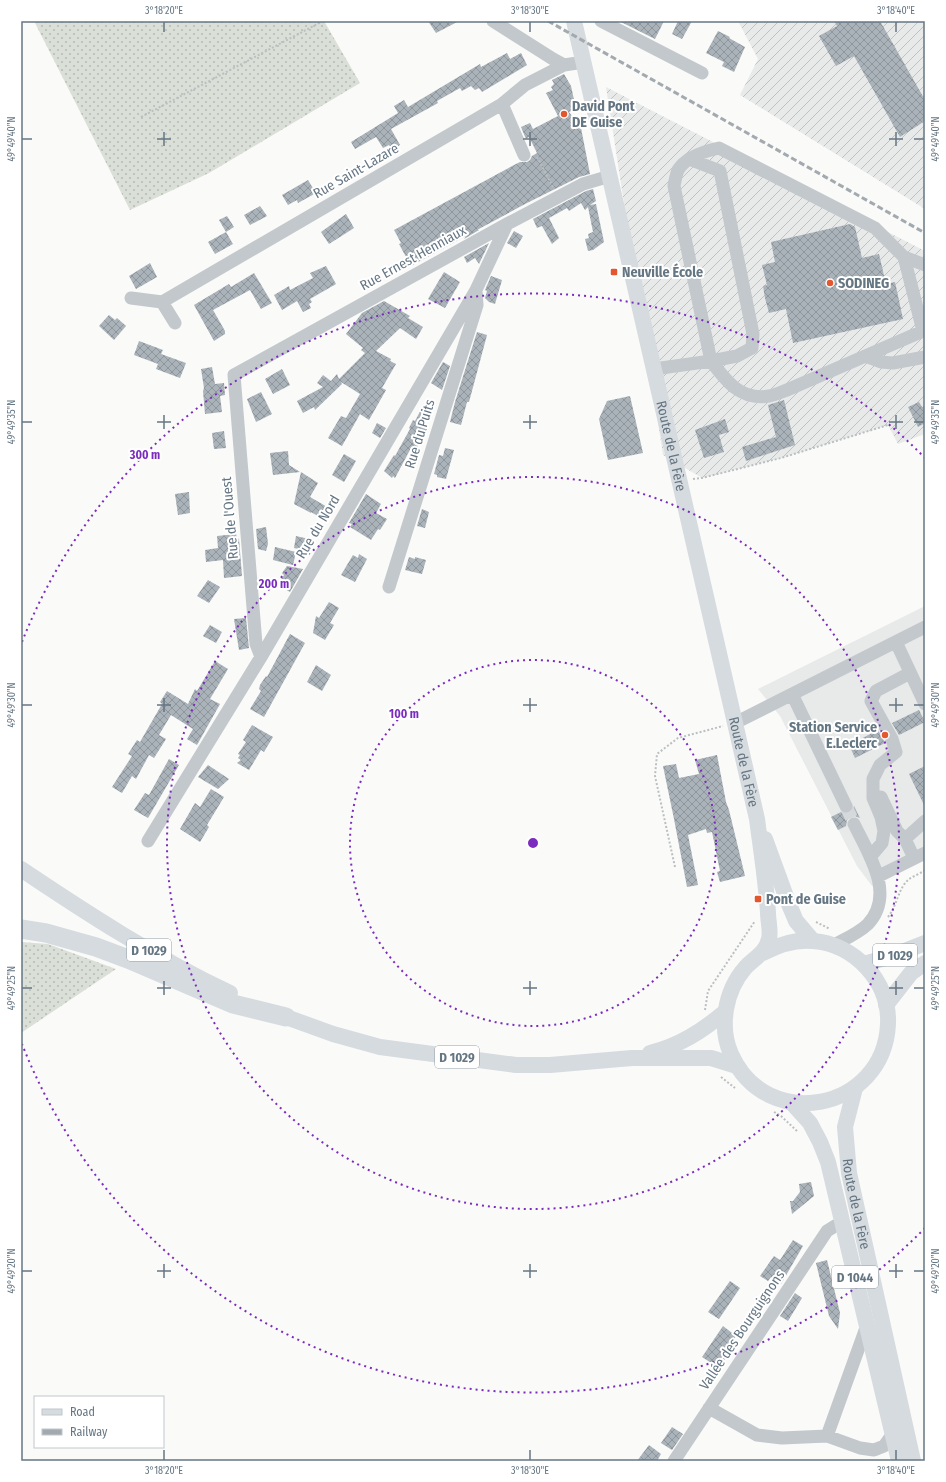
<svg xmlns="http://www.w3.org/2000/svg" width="946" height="1482" viewBox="0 0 946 1482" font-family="'Fira Sans Condensed',sans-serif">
<defs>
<pattern id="industrial-furrows" width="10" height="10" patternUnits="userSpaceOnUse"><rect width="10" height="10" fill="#e8e9e9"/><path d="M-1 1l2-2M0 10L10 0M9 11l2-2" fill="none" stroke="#c0c1c2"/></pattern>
<pattern id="grass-dots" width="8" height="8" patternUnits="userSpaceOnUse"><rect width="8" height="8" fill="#dadfd7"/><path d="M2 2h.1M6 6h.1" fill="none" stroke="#b4b9b4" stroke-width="1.8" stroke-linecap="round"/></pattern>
<pattern id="building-cross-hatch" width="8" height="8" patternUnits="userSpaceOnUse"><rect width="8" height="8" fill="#aab3b9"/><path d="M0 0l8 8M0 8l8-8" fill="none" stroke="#8e969c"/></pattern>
</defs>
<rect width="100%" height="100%" fill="#fafaf8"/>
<!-- built -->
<path fill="#e8e9e9" d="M925,606V859L872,886L857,866L780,716L758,689Z"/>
<!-- industrial -->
<path fill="url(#industrial-furrows)" d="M738,21H925V209L740,95L758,59Z
M606,87L925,251V434L898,444L888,425L781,458L702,478L663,455Z"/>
<!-- grass -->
<path fill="url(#grass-dots)" d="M34,21H324L360,83L209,173L130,210Z
M21,942L48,944L116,969L21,1033Z"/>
<!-- building -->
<path fill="url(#building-cross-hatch)" d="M428,21H459L436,33Z
M619,21H664L655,39Z
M678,21H692L682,39L672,34Z
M834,21H880L925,100V121L900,137L854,56L836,66L819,36L837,26Z
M718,31L730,37L729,38L745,47L734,72L722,66L724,62L706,53Z
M507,53L510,59L521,53L527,65L482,92L479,88L475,90L471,86L462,91L460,88L437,101L438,103L391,129L400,145L392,150L389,145L383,148L376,137L355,149L351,142L398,113L394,106L404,100L408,107L480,64L481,67Z
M564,74L571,86L576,109L569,112L581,128L590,174L579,177L525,204L477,230H479L464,239L466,236L411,266L399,244L401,243L394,230L514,165L520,162H527L530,160L532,156L537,153L529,137L526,139L521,127L530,123L533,129L558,116L546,93L553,90L551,87L554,84L552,80Z
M308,180L316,193L298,203L297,200L288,205L282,195Z
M593,189L596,201L590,205L596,204L604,242L593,250L588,251L585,239L589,238L588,234L593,232L588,207L585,210L581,203L569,211L567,208L549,218L559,238L552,244L542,226L537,228L533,219L586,191Z
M260,206L267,216L250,225L244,215Z
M346,214L354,228L329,244L321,232Z
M227,216L234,227L226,232L219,220Z
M850,224L855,227L862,258L879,254L886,284L895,282L903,319L793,343L786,309L769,313L765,298L763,286L767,285L762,265L775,262L771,242Z
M514,231L523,236L516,248L507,243Z
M226,232L233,244L215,254L208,242Z
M489,243L479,264L475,258L467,263L464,257Z
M150,263L157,277L136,289L129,276Z
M326,266L336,284L310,299L312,302L309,304L311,308L303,312L297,301L282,310L274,295L289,286L290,290L313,278L310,273Z
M444,272L460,282L445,308L428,299Z
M254,273L272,303L261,309L250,290L213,310L225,331V334L214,341L194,305L229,284L231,287Z
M491,276L502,280L495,304L489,302L485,298L487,291L485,290Z
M384,301L410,316L408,318L423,327L416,339L400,328L376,351L391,359L390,361L396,364L382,388L386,390L369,420L360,414L342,446L328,438L341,416L346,418L360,394L341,382L342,384L315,410L314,407L303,413L297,401L323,387L317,383L323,375L331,381L337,374L339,379L365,353L361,350L363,348L346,334L362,313Z
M109,315L115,320L117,318L126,326L114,340L99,326Z
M477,332L487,335L469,402H467L461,425L450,422L455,402Z
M139,341L163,350L161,354L186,363L180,378L156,369L158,364L134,355Z
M443,362L450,366L442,390L431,383Z
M212,367L215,384L224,383L225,395L220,396L222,412L205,414L203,391L204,388L201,369Z
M282,369L290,385L273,394L265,379Z
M261,392L272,414L256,422L247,399Z
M630,396L643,453L608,460L599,419L607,401Z
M784,400L795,445L746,461L742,447L776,437L768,405Z
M919,402L922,407L925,406V423L918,427L908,407Z
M423,406L431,410L422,427L427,429L415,451L411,448L395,478L393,476L392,478L384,471L394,455L395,456L410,429L409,428L413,420L415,421Z
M725,419L729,432L719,435L724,452L704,458L695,430Z
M377,423L386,428L380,438L372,433Z
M224,431L226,448L214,449L212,433Z
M445,448L454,450L446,479L437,477V475L434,474L439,455L443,456Z
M288,451L289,465L300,472L273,475L270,453Z
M344,454L356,461L344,482L332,475Z
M301,472L318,483L310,497L329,508L323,519L311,512V513L294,504Z
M189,492L190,513L178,515L175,494Z
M366,494L381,504L376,513L387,519L380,530L378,529L371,540L350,527L352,524L349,523Z
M422,509L429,512L425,528L417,526Z
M266,527L268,544L266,551L258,549L256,529Z
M236,534L237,538L239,539L242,576L224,578L223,560L206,562L205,550L218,548L217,536Z
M296,536L309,539L307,551L294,548Z
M275,547L296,552L293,565L273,560Z
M359,554L367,559L355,582L341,575L353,555L358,558Z
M409,557L415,559V557L426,560L422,574L405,570Z
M287,566L303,569L290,592L278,585L284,575L282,573Z
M208,580L220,587L209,603L197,596Z
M329,602L339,608L330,623L334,625L325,640L313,633L316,616L319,618Z
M246,618L249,648L239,650L234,619Z
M210,625L222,632L216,643L203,636Z
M290,634L305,643L264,717L250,709L261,691L259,689L260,685L266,676L267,677Z
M215,661L228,669L210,699L220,704L197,745L187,739L193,729L171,715L159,735L166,739L154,758L149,755L136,779L132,776L122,793L112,787L132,756L128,754L137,740L140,742L162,704L160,702L167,691L188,704L195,689L197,691Z
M316,665L331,675L322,691L307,682Z
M919,710L925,722L899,735L892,723Z
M252,725L273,737L264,752L261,750L249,770L237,763L241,760L238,758L240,755L238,754L246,742L243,740Z
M878,730L885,743L855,758L849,745Z
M717,755L726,802L729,810L745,876L720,882L717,872L720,871L712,832L707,833L706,829L688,835L698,885L687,887L674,819L663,766L676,764L679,778L699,774L695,760Z
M169,759L179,765L148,818L134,810L145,793L149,795Z
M208,765L229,779L218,789L198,777Z
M925,766V807L909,774Z
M211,789L224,797L207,825L209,827L200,842L180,829L195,803L200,807Z
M854,806L860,818L855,816L850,817L847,820L846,826L838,830L831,817L841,812L845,814L849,813L852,811Z
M811,1182L814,1196L792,1214L790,1201H793L800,1192L799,1184Z
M793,1240L803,1246L781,1284L771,1277L768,1281L760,1276L774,1256L780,1260Z
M827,1260L840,1313L838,1329L829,1316L816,1263Z
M730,1281L740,1288L719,1319L708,1312Z
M795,1293L802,1298L788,1321L780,1316Z
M723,1326L736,1336L716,1366L702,1357Z
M672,1427L683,1434L672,1450L661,1443Z
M649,1445L661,1454L657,1461H637Z"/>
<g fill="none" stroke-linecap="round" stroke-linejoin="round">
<!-- minor-tunnel -->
<path stroke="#d5d9db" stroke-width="13" stroke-dasharray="13 6" stroke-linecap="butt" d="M846,806L854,824"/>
<!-- path -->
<path stroke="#bbbfc2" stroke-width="2" stroke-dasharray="2 2" stroke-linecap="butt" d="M141,117L323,21
M537,157L553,187
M693,479L702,478L781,458L888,425
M675,867L655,776L657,754L678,738L723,726
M888,917C897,906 898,889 908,880C913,876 920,874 925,870
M816,922L830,929
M705,1010L708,991L755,921
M721,1077L735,1088
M774,1112L781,1116L797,1131"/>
<!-- minor -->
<path stroke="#c3c8cc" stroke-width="13" d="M493,21L553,59L564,65
M601,21L702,73
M502,104L524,155
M904,257L925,265
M131,298L162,302L175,323
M162,302L502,104L525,85L564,65L584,62
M865,356L881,362L893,363L925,357
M654,369L711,361C726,381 741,401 769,396C775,395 781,392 787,390L923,331L904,257L875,228L719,148C705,151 686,157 678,170C676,175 675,181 674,186L711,361L737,356L752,348L753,334L720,171L689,159
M389,587L477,305L476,290
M896,642L925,704
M261,657L256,644L234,375L507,224L583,184L610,176
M792,694L846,806
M735,723L925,627
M881,797L897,831L905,839L914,858
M905,839L925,821
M148,841L261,657L476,290L507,224
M870,857L882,843L884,831L881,817L873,798V779L880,765L896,752L892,739L871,701L876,691L910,673
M879,876L925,853
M834,945C845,939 859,933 868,924C896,894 868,853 854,824
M709,1408L757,1435L782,1438L827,1436L860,1448L874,1450L884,1446L897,1428
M827,1436L867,1325
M674,1461L827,1231L835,1226L843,1225"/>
<!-- major -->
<g stroke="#d6dbdf" stroke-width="16">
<path id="s1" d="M574,21L757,819C761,850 766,881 768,913C768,921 771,931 769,939C766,953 754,958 745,968C725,991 719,1027 731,1054C766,1134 884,1111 888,1024C890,981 854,944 813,941C795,939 778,945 763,953"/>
<path d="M765,839L788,902L796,921L813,941"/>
<path d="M21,869C88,914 156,958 230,993"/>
<path d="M864,964L892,956L925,943"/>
<path d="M886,1005L911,973L925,963"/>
<path d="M275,1013L333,1034L380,1047L516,1065H550L632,1058H711L737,1066"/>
<path d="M650,1053C679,1046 702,1031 725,1012"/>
<path id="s2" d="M855,1088L845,1127L849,1173L913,1461"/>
<path d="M791,1102L810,1123L820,1142L828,1162L899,1461"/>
</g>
<!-- highway -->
<path stroke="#d6dbdf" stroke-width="19" d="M21,929L46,933L96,947L128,959L233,1004L286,1017"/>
<!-- rail -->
<path stroke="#a2aab0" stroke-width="3" stroke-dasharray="6 3" stroke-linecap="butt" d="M548,21L925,233"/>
</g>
<!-- ticks -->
<path fill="none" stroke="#657683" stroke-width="1.5" d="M164,22V32M530,22V32M896,22V32M164,132V146M530,132V146M896,132V146M22,139H32M157,139H171M523,139H537M889,139H903M914,139H924M164,415V429M530,415V429M896,415V429M22,422H32M157,422H171M523,422H537M889,422H903M914,422H924M164,698V712M530,698V712M896,698V712M22,705H32M157,705H171M523,705H537M889,705H903M914,705H924M164,981V995M530,981V995M896,981V995M22,988H32M157,988H171M523,988H537M889,988H903M914,988H924M164,1264V1278M530,1264V1278M896,1264V1278M22,1271H32M157,1271H171M523,1271H537M889,1271H903M914,1271H924M164,1450V1460M530,1450V1460M896,1450V1460"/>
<!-- distance rings -->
<g fill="none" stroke="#7b2cbf" stroke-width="2" stroke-dasharray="2 4">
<circle cx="533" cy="843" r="183"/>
<circle cx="533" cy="843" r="366"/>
<path d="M925 1228A549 549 0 0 1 22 1044M22 642A549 549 0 0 1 925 458"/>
</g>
<!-- markers -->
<g fill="#e4572e" stroke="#fff" stroke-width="1.5">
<circle cx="564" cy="114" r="4"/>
<rect x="610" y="268" width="8" height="8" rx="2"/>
<circle cx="830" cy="283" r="4"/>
<circle cx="885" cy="735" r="4"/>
<rect x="754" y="895" width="8" height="8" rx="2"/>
</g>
<g text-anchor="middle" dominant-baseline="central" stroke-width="4" stroke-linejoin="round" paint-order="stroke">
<!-- shield labels -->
<g fill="#fff" stroke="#939fa8" stroke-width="1">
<rect x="127" y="939" width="44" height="22" rx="3"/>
<rect x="873" y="944" width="44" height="22" rx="3"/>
<rect x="435" y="1046" width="44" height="22" rx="3"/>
<rect x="832" y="1266" width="46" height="22" rx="3"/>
</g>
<g font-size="13" font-weight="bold" fill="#657683">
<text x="149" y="950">D 1029</text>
<text x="895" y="955">D 1029</text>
<text x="457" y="1057">D 1029</text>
<text x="855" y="1277">D 1044</text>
</g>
<!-- poi labels -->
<g font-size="14" font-weight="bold" fill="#657683" stroke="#fff" text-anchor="start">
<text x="572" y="106">David Pont<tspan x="572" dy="16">DE Guise</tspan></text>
<text x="622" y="272">Neuville École</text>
<text x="838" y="283">SODINEG</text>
<text x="877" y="727" text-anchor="end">Station Service<tspan x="877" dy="16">E.Leclerc</tspan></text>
<text x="766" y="899">Pont de Guise</text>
</g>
<!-- street labels -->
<g font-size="14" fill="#657683" stroke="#fff">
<text transform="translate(356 171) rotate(-30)">Rue Saint-Lazare</text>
<text transform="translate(413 258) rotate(-29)">Rue Ernest Henniaux</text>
<text transform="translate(420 434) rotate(-73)">Rue du Puits</text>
<text stroke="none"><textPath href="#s1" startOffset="436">Route de la Fère</textPath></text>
<text transform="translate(230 518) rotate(-95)">Rue de l'Ouest</text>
<text transform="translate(318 527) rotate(-59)">Rue du Nord</text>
<text stroke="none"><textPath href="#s1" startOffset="760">Route de la Fère</textPath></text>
<text stroke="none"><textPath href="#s2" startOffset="118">Route de la Fère</textPath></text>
<text transform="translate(742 1330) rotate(-56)">Vallée des Bourguignons</text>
</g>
</g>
<circle cx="533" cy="843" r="6" fill="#7b2cbf" stroke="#fff" stroke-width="2"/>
<g font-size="12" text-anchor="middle" font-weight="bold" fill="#7b2cbf" stroke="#fff" stroke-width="4" stroke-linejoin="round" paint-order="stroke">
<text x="145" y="459">300 m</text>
<text x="274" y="588">200 m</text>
<text x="404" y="718">100 m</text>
</g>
<!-- border -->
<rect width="946" height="1482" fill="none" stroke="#ffffff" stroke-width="44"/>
<!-- legend -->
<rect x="34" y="1396" width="130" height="52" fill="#ffffff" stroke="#c1c8cd"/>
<rect x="42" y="1409" width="20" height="6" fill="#d6dbdf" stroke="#c1c8cd"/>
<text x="70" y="1416" font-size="12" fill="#657683">Road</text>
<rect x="42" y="1429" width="20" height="6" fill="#a2aab0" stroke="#c1c8cd"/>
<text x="70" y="1436" font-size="12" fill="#657683">Railway</text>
<rect x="22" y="22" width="902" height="1438" fill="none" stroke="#657683" stroke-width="1.5"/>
<g font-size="10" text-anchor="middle" fill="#657683">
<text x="164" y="14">3°18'20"E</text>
<text x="530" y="14">3°18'30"E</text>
<text x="896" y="14">3°18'40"E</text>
<text transform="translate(11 139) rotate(-90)" y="4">49°49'40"N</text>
<text transform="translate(935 139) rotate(-90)" y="4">49°49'40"N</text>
<text transform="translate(11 422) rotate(-90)" y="4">49°49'35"N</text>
<text transform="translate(935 422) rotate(-90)" y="4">49°49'35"N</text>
<text transform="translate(11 705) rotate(-90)" y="4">49°49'30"N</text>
<text transform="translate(935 705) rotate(-90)" y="4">49°49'30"N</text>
<text transform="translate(11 988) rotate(-90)" y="4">49°49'25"N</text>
<text transform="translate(935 988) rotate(-90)" y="4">49°49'25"N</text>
<text transform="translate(11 1271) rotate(-90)" y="4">49°49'20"N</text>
<text transform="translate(935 1271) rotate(-90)" y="4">49°49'20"N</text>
<text x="164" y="1474">3°18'20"E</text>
<text x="530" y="1474">3°18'30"E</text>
<text x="896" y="1474">3°18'40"E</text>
</g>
</svg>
